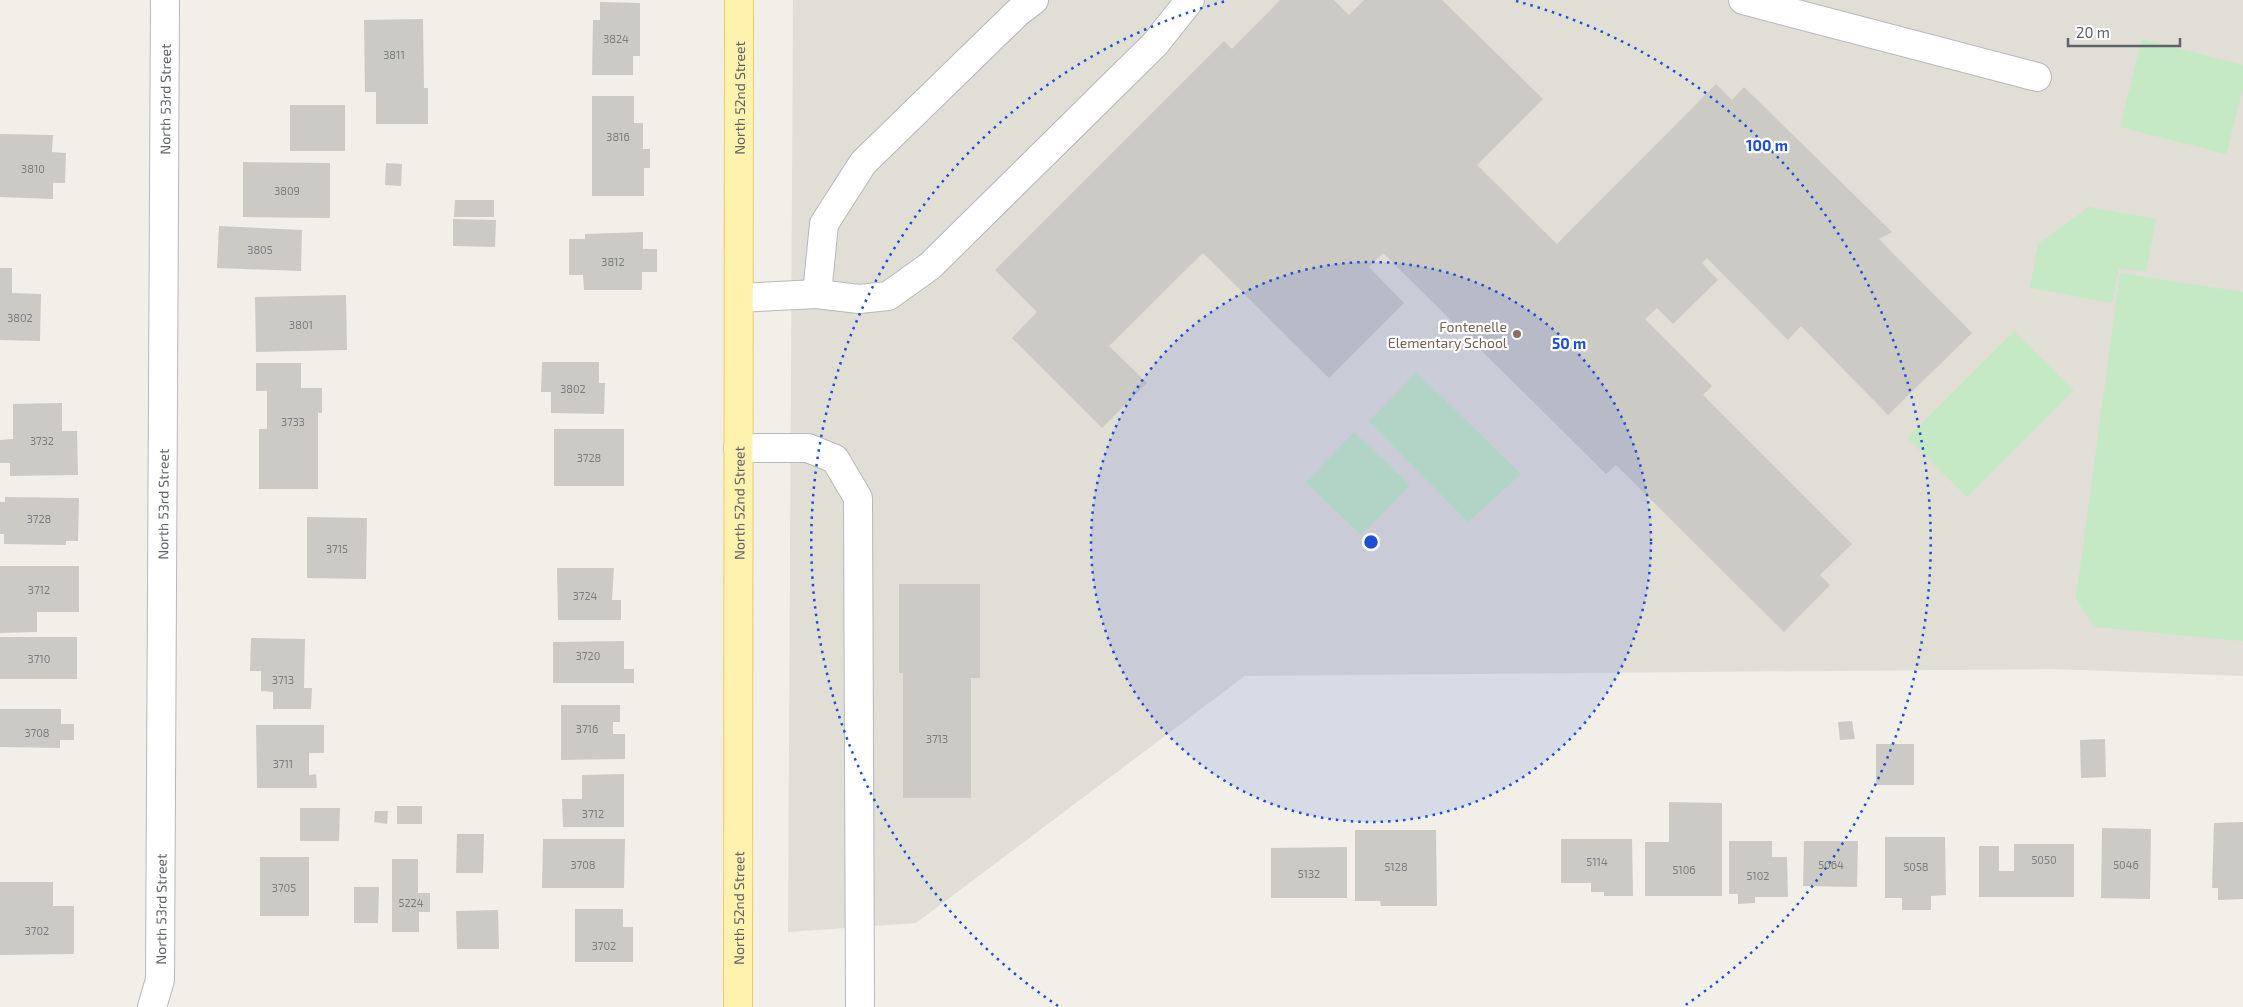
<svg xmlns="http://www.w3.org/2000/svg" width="2243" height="1007" viewBox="0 0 2243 1007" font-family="'Exo 2',sans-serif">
<rect width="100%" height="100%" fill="#f1efe8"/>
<!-- education -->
<path fill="#e1ded6" d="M793,0H2243V676L2053,669L1245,676L916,923L788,932Z"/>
<!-- green -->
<path fill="#c5e8c5" d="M2142,39L2243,65V88L2226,154L2120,127Z
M2089,207L2156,219L2146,272L2119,268L2112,303L2030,288L2038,244Z
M2120,273L2243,292V641L2094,627L2076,598Z
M2014,331L2074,390L1967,497L1907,438Z
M1416,372L1521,474L1468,522L1369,421Z
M1354,432L1410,485L1361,535L1306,482Z"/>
<!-- building -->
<path fill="#cccac5" d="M1280,0H1334L1349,15L1364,0H1442L1543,99L1477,165L1557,244L1716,84L1732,100L1744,87L1892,232L1879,239L1972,333L1888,415L1801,326L1788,340L1707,258L1702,263L1718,280L1673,324L1657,308L1645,319L1712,386L1703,395L1852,544L1820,575L1830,585L1784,632L1616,465L1606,474L1383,253L1369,267L1404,303L1329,378L1203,253L1109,346L1147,383L1102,428L1012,338L1037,312L995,270L1224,41L1232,49Z
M600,2L640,3V56H633V75H592L593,20H600Z
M423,19L424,88H428V124H376V92H365L364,20Z
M592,96H634V123H643V149H650V168H644V196H592Z
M290,105H345V151H290Z
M0,134L53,135L52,152L66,153L65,183H53V199L0,197Z
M243,162L330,163V218L243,217Z
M386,163L402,164L401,186L385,185Z
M455,200H494V217H454Z
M453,219L496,220L495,247L453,246Z
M219,226L302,230L301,271L217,268Z
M643,232V249H657V272H642V290H584L583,275H569V239H585V234Z
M0,268H12V293L41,294L40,341L0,340Z
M346,295L347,350L256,352L255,297Z
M542,362H599V383H605L604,414L551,413V392H541Z
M256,363H301V388H322V413H318V489H259V429H267V391H256Z
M62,403V431H77L78,475L10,476V463H0V440L13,439V404Z
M554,429H624V486H554Z
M5,497L79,498L78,541H66V545L4,544V534H0V502H5Z
M307,517L367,518L366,579L307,578Z
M0,566H79V612H37V632L0,633Z
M557,568H614L612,600H621V620H558Z
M899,584H980V678H971V798H903V673H899Z
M0,637H77V679H0Z
M251,638L305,639L304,688H312L311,709H273V692L261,691V671H250Z
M624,641V669H634V683H553V642Z
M561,705H620V722H613V734H625V759L561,760Z
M0,709H61V724H74V740H60V748L0,747Z
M1852,721L1855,739L1840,740L1838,722Z
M256,725H324V753H309V775L316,774L317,788H257Z
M2105,739L2106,777L2081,778L2080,740Z
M1876,744H1914V785H1876Z
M624,774V827H563L562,799H582V775Z
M1669,802L1722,803V896H1645V842H1669Z
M397,806H422V824H397Z
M300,808H340L339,841H300Z
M375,811H388L387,824L374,822Z
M2243,822V899L2218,900V888H2212L2214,823Z
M2102,828L2151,829L2150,899L2101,898Z
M1355,830H1436L1437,906H1381L1380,901H1355Z
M457,834H484L483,873H456Z
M1885,837H1945L1946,895L1931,896V910H1902V898H1885Z
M543,839H625L624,888H542Z
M1561,839H1632L1633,896H1604V892H1591V883H1561Z
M1729,841H1772V857H1787L1788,897H1755V903L1738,904V894H1729Z
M1804,841H1858L1857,887L1803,886Z
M2014,844H2074V897H1979V846H1999V871H2014Z
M1347,847V898H1271V848Z
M260,857H309V916H260Z
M392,859H418V893H430V912H419V932H392Z
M0,882H53V906H74V954L0,955Z
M354,887H379L378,923H354Z
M575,909H623V927H633V962H575Z
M498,910L499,949H457L456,911Z"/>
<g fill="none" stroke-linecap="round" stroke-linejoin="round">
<!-- minor casing -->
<g stroke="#b5b8bc" stroke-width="30">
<g id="minor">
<path d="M1743,0L2037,77"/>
<path d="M817,294L824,224L863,163L1017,13L1034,0"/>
<path d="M739,298L817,294L859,299L888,296L930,266L1155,44L1190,0"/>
<path d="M738,448H808L835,459L858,498L860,1007"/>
<path id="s1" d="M152,1007L160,980L165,0"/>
</g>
</g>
<!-- major casing -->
<g stroke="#f2c960" stroke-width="30">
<g id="major">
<path id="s2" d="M738,1007L739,0"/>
</g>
</g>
<!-- minor -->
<use href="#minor" stroke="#fff" stroke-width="28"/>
<!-- major -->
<use href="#major" stroke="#fff2af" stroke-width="28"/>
</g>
<!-- distance rings -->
<circle cx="1371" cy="542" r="280" fill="#1d4ed8" fill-opacity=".12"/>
<g fill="none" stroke="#1d4ed8" stroke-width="2.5" stroke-dasharray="2.5 5">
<circle cx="1371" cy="542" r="280"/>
<path d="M1058 1006A560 560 0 0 1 1226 1M1516 1A560 560 0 0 1 1684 1006"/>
</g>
<!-- markers -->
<circle fill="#8d6e63" stroke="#fff" stroke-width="2" cx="1517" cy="334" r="5"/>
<g text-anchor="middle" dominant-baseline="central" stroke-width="4.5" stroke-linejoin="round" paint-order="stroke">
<!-- number labels -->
<g font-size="11" fill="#7a7d7f">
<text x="616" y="38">3824</text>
<text x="394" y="54">3811</text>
<text x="618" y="136">3816</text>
<text x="33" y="168">3810</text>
<text x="287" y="190">3809</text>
<text x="260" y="249">3805</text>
<text x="613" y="261">3812</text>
<text x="20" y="317">3802</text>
<text x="301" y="324">3801</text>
<text x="573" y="388">3802</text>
<text x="293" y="421">3733</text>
<text x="42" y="440">3732</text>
<text x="589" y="457">3728</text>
<text x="39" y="518">3728</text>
<text x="337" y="548">3715</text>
<text x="39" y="589">3712</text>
<text x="585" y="595">3724</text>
<text x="588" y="655">3720</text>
<text x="39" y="658">3710</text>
<text x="283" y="679">3713</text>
<text x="587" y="728">3716</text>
<text x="37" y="732">3708</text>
<text x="937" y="738">3713</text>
<text x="283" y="763">3711</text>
<text x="593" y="813">3712</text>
<text x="2044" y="859">5050</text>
<text x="1597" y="861">5114</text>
<text x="583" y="864">3708</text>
<text x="1831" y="864">5064</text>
<text x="2126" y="864">5046</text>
<text x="1396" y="866">5128</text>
<text x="1916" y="866">5058</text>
<text x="1684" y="869">5106</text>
<text x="1309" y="873">5132</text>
<text x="1758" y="875">5102</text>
<text x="284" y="887">3705</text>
<text x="411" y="902">5224</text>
<text x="37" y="930">3702</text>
<text x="604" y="945">3702</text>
</g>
<!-- street labels -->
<g font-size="14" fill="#5f6368" stroke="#fff">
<text stroke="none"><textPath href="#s1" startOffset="909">North 53rd Street</textPath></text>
<text stroke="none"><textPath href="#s2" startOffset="909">North 52nd Street</textPath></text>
<text stroke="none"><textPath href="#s2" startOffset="504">North 52nd Street</textPath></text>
<text stroke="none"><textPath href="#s1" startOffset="504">North 53rd Street</textPath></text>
<text stroke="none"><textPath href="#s2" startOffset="99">North 52nd Street</textPath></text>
<text stroke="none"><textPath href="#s1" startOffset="99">North 53rd Street</textPath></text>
</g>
<!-- education labels -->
<g font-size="14" fill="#785e54" stroke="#fff" text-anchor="end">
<text x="1507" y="326">Fontenelle<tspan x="1507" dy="16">Elementary School</tspan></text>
</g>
</g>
<circle cx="1371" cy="542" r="8" fill="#1d4ed8" stroke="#fff" stroke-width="2.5"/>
<g font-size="15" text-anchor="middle" font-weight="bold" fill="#1d4ed8" stroke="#fff" stroke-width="4.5" stroke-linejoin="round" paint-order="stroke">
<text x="1767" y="151">100 m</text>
<text x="1569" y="349">50 m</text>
</g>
<!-- scale -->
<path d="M2068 38v8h112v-8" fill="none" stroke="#5f6368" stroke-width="2.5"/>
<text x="2076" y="38" font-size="15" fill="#5f6368" stroke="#ffffff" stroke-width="4" paint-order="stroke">20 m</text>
</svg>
